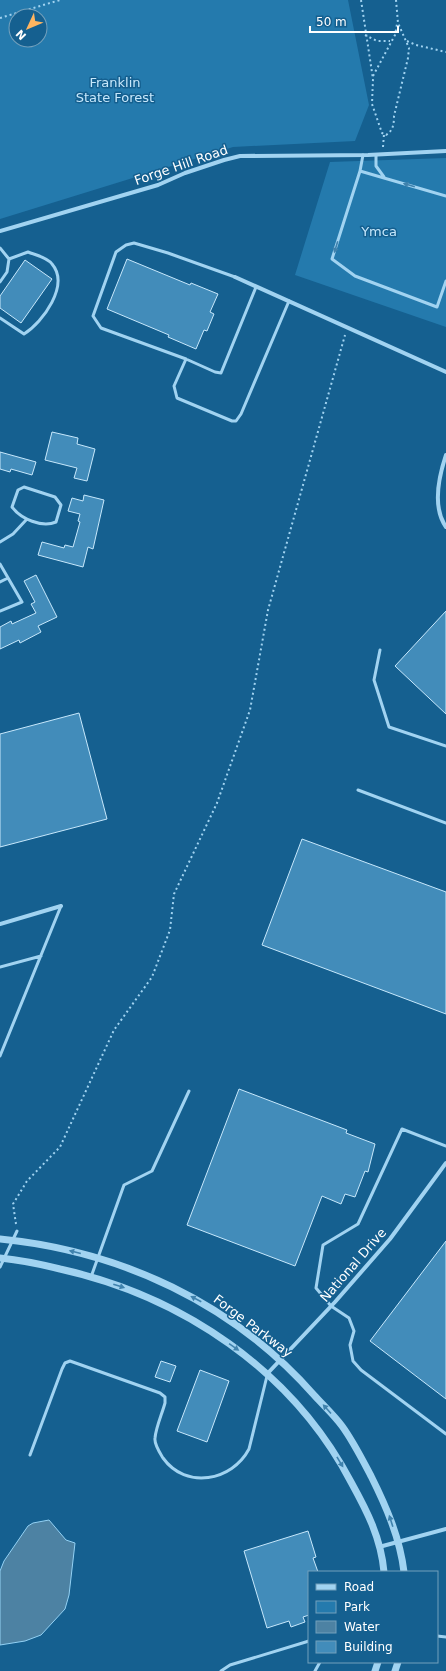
<svg xmlns="http://www.w3.org/2000/svg" width="446" height="1671" viewBox="0 0 446 1671" font-family="'DejaVu Sans',sans-serif">
<rect width="100%" height="100%" fill="#156090"/>
<!-- green -->
<path fill="#247aad" fill-rule="evenodd" d="M0,0H348L369,105L355,141L233,147L0,219ZM16,16H40V40H16Z
M446,158V327L295,275L330,162Z"/>
<!-- water -->
<path fill="#4d82a3" stroke="#93d1f4" d="M49,1520L66,1540L75,1543L69,1595L65,1609L41,1635L25,1641L0,1645V1571L4,1561L28,1526L33,1523Z"/>
<!-- building -->
<path fill="#428cba" stroke="#c7e8fc" d="M127,259L190,285L191,283L218,294L210,312L214,314L207,331L204,330L196,349L168,337L169,335L107,309Z
M25,260L52,279L21,323L0,308V296Z
M52,432L78,438L77,444L95,449L87,481L74,478L77,468L45,460Z
M0,452L36,462L32,475L11,469L10,472L0,469Z
M84,495L104,500L93,549L88,547L83,567L38,555L42,542L64,548L65,545L73,547L80,522L78,521L80,514L68,511L72,498L83,501Z
M36,575L57,617L38,626L41,632L20,643L19,640L0,649V627L11,621L12,624L36,613L31,604L35,602L24,581Z
M446,611V714L395,666Z
M79,713L107,819L0,847V734Z
M302,839L446,892V1014L262,945Z
M239,1089L347,1130L346,1133L375,1144L368,1172L365,1171L355,1197L345,1194L341,1204L322,1196L295,1266L187,1225Z
M446,1241V1399L370,1341Z
M161,1361L176,1366L170,1382L155,1377Z
M200,1370L229,1381L207,1442L177,1431Z
M308,1531L316,1557L313,1558L318,1572H309V1615L303,1617L305,1622L291,1627L289,1621L267,1628L244,1551Z"/>
<g fill="none" stroke-linecap="round" stroke-linejoin="round">
<!-- path -->
<path stroke="#a1d3f1" stroke-width="2" stroke-dasharray="2 3" stroke-linecap="butt" d="M361,0L373,79L372,104L382,133L386,135C393,131 394,124 394,116L408,58L409,48L398,23L396,0
M0,18L60,0
M365,35L377,41H390
M407,41L416,45L446,52
M373,76L395,35L397,24
M383,147L384,134
M16,1224L13,1204L27,1181L60,1147L114,1030L152,977L170,930L174,894L217,803L250,710L268,610L345,335"/>
<!-- service -->
<path stroke="#a1d3f1" stroke-width="3" d="M376,155V166L384,177
M360,171L363,155
M446,196L360,171L332,259L355,276L437,307L446,281
M0,248L9,259L7,272L0,282
M235,277L168,253L134,243L126,245L116,252L93,316L101,328L186,359L174,386L177,398L232,421H236L241,414L289,301
M0,318L24,334C43,322 70,285 52,264C47,257 35,255 28,252L9,259
M186,359L215,372L221,373L256,287
M24,487L55,497L61,505L56,522C42,528 21,519 12,507L18,490Z
M0,542L13,534L27,519
M0,564L22,602L0,611
M0,582L8,578
M380,650L374,680L389,727L446,746
M358,790L446,823
M0,967L41,956
M0,1056L61,906
M446,1146L402,1129L358,1224L323,1245L316,1288L331,1306L349,1318L354,1331L350,1345L353,1361L361,1370L446,1434
M0,1267L17,1231
M91,1277L124,1185L152,1171L189,1091
M30,1455L62,1369L65,1363L70,1361L160,1393L165,1397V1403C162,1414 156,1427 155,1438C154,1444 160,1453 163,1458C186,1490 232,1481 249,1449L267,1376
M437,1636L446,1637
M221,1671L230,1665L309,1641
M315,1671L320,1662"/>
<!-- minor -->
<path stroke="#a1d3f1" stroke-width="4" d="M0,231L158,185L185,173L224,160L240,156L368,155L446,151
M235,277L446,372
M446,455C439,476 432,507 446,527
M0,924L61,906
M267,1374L335,1302L390,1239L446,1163
M379,1547L446,1529"/>
<!-- tertiary -->
<path stroke="#a1d3f1" stroke-width="7" d="M0,1239C121,1251 233,1303 314,1395C323,1405 334,1415 342,1426C353,1441 362,1459 371,1476C386,1506 400,1538 404,1572
M0,1258C20,1260 40,1264 60,1269C182,1296 292,1370 351,1482C367,1511 381,1538 384,1572
M375,1671L378,1662
M395,1671L398,1662"/>
</g>
<!-- one-way arrows -->
<defs><path id="oneway-solid" d="M-6-.8H1V-3.2L6.5 0L1 3.2V.8H-6Z"/></defs>
<g fill="#3f82ad">
<use href="#oneway-solid" transform="translate(409 185) rotate(-164)"/>
<use href="#oneway-solid" transform="translate(336 247) rotate(107)"/>
<use href="#oneway-solid" transform="translate(75 1252) rotate(-166)"/>
<use href="#oneway-solid" transform="translate(119 1286) rotate(18)"/>
<use href="#oneway-solid" transform="translate(196 1299) rotate(-152)"/>
<use href="#oneway-solid" transform="translate(234 1347) rotate(35)"/>
<use href="#oneway-solid" transform="translate(327 1409) rotate(-132)"/>
<use href="#oneway-solid" transform="translate(340 1462) rotate(59)"/>
<use href="#oneway-solid" transform="translate(391 1521) rotate(-108)"/>
</g>
<g text-anchor="middle" dominant-baseline="central" stroke-width="3" stroke-linejoin="round" paint-order="stroke">
<!-- park labels -->
<g font-size="13" fill="#c7e8fc" stroke="#156090">
<text x="115" y="82">Franklin<tspan x="115" dy="15">State Forest</tspan></text>
<text x="379" y="231">Ymca</text>
</g>
<!-- street labels -->
<g font-size="13" fill="#fff" stroke="#156090">
<text transform="translate(181 165) rotate(-19)">Forge Hill Road</text>
<text transform="translate(353 1265) rotate(-49)">National Drive</text>
<text transform="translate(253 1326) rotate(37)">Forge Parkway</text>
</g>
</g>
<!-- legend -->
<rect x="308" y="1571" width="130" height="92" fill="#156090" stroke="#73a0bc"/>
<rect x="316" y="1584" width="20" height="6" fill="#a1d3f1" stroke="#73a0bc"/>
<text x="344" y="1591" font-size="12" fill="#ffffff">Road</text>
<rect x="316" y="1601" width="20" height="12" fill="#247aad" stroke="#73a0bc"/>
<text x="344" y="1611" font-size="12" fill="#ffffff">Park</text>
<rect x="316" y="1621" width="20" height="12" fill="#4d82a3" stroke="#73a0bc"/>
<text x="344" y="1631" font-size="12" fill="#ffffff">Water</text>
<rect x="316" y="1641" width="20" height="12" fill="#428cba" stroke="#73a0bc"/>
<text x="344" y="1651" font-size="12" fill="#ffffff">Building</text>
<!-- north arrow -->
<g transform="translate(28 28) rotate(226)"><circle r="19" fill="#156090" stroke="#73a0bc"/>
<path d="M0-3L7 15L0 10L-7 15Z" fill="#ffb560"/>
<text y="-6" font-size="11" font-weight="bold" text-anchor="middle" fill="#ffffff">N</text>
</g>
<!-- scale -->
<path d="M310 26v6h88v-6" fill="none" stroke="#ffffff" stroke-width="2"/>
<text x="316" y="26" font-size="12" fill="#ffffff" stroke="#156090" stroke-width="3" paint-order="stroke">50 m</text>
</svg>
